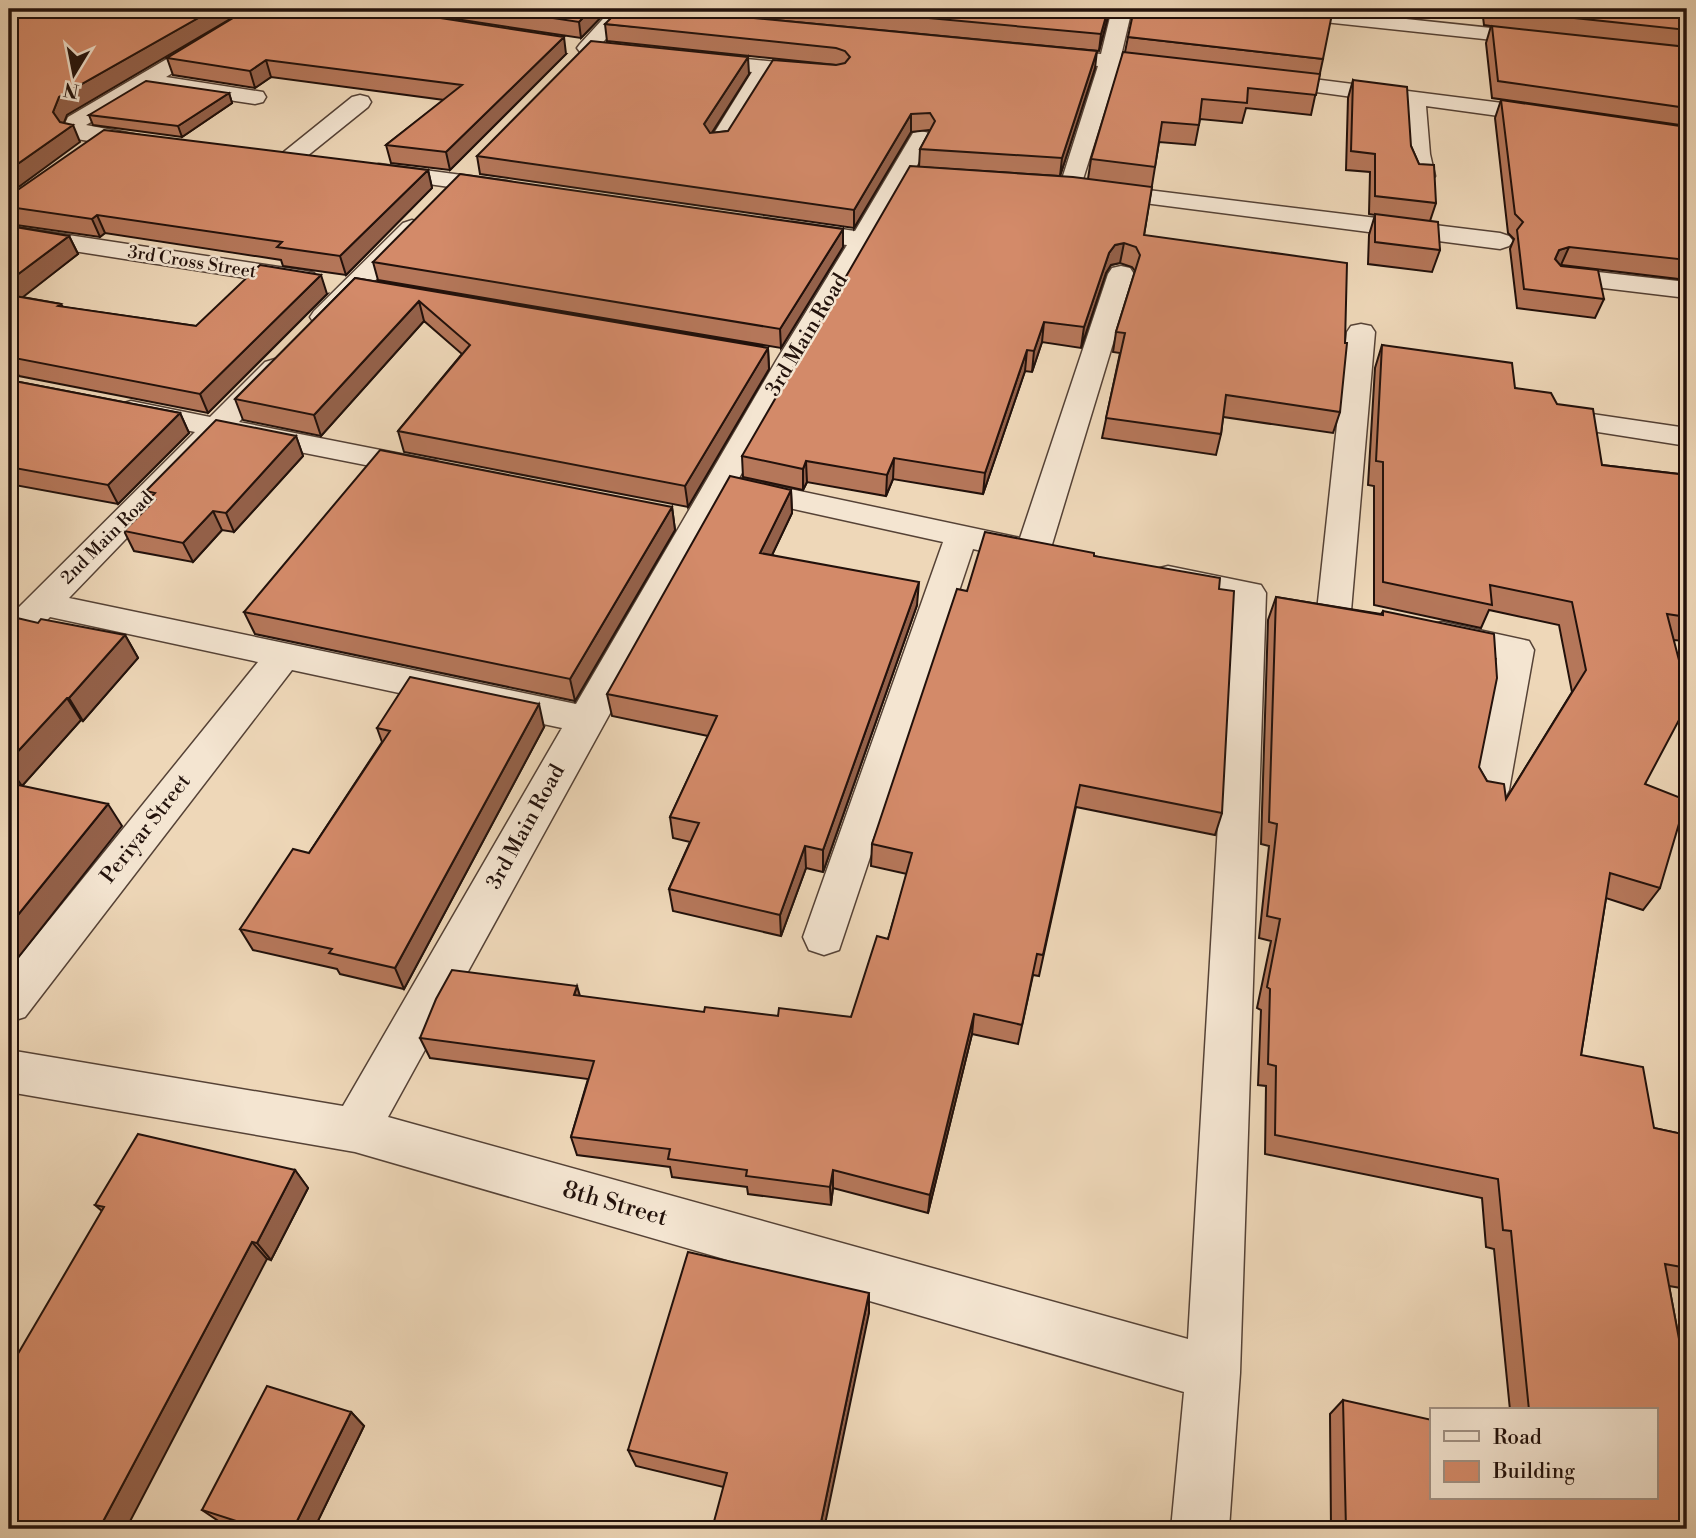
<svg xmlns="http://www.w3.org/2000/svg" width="1696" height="1538" viewBox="0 0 1696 1538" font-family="'Libre Bodoni',serif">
<rect width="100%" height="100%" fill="#eed7b8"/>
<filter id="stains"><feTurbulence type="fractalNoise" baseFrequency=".00286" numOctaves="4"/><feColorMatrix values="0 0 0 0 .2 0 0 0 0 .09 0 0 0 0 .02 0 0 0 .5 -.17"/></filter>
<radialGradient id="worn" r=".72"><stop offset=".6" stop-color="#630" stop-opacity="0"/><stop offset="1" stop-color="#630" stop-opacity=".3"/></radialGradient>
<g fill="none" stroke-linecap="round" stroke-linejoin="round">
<!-- minor casing -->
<g stroke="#554236" stroke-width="3">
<path id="minor" d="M252,9H276L166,77L263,92L266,97L263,102L255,104L149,88L86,125L154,138L157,143L154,148L146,150L70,138L63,128L68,117Z
M612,9L660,13L663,17L660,21L624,19L594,52H580L577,48L580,44Z
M1112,9H1132L1121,56L1172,62L1179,64L1183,68L1179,72L1172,74L1118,68L1079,192L1071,194L1022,189L1018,184L1022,179L1030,177L1062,179L1098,66L1044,60L1037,58L1034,54L1037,50L1044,48L1101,54Z
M1249,9H1312L1539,33L1546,35L1549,39L1546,43L1539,45L1259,15Z
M697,54L818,66L825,68L829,72L825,76L818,78L772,74L727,148H711L708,143L752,72L690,64L687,60L690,56Z
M1266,73L1550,109L1558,111L1561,116L1558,121L1550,123L1426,106L1430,154L1435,176L1431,181H1415C1401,161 1405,127 1404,104L1258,84L1255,79L1258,74Z
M360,95L368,97L371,102L368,107L296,165H280L276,160L280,155L352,97Z
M921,131L929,133L932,138L915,169L964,174L968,179L964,184L956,186L908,183L739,478L1020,538L1108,274L1112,268L1121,266L1130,268L1134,274L1050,551L1045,559L1032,562L973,549L839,950L824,955L809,950L803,937L943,542L730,495L388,1117L1188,1339L1231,601L1156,585L1151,577L1156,569L1168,566L1261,585L1266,593L1240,1373L1229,1529H1171L1184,1392L355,1152L9,1092V1050L343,1106L562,728L292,670L25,1017L9,1022V970L258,662L50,617L21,647L9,650V617L195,432L121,416L116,410L121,404L131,401L210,417L265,362L275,359L285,362L289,368L239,422L426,459L437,461L442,468L437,475L426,477L224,437L69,598L576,704L776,361L847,245L792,238L783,235L779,230L783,225L792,222L855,231L910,138L913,133Z
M379,164L507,181L515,183L519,188L515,193L507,195L371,176L367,171L371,166Z
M1099,184L1500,233L1509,236L1513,241L1509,246L1500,249L1090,196L1087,191L1090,186Z
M412,220L421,223L425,228L421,233L334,323L324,325L314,323L310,317L314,311L403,223Z
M9,226L305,271L314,273L318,279L314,285L305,287L9,241Z
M1562,268L1687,282V298L1553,282L1549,276L1553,270Z
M1361,324L1371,326L1375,332L1351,611L1346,619L1334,623L1322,619L1317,611L1347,332L1351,326Z
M1558,409L1687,428V446L1547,424L1543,418L1547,412Z
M1442,622L1529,641L1534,650L1509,790L1503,801L1489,805L1475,801L1469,790L1497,658L1430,643L1424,634L1430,625Z"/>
</g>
<!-- minor -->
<use href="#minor" fill="#f4e5d1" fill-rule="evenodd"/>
</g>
<!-- wall -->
<path fill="#b5775a" stroke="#22110b" stroke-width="2" d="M390,9H609L581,38Z
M661,9H1110L1099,51Z
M1388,9H1421L1420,12Z
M1482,9H1687V126L1492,98L1486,43L1491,26L1484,25Z
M605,24L1095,68L1060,176L919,167L920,149L930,131L929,130L911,132L854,228L480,174L477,156L749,74L712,133L728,131L836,65L607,41Z
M1128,37L1323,59L1311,115L1246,108L1242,123L1200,119L1195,145L1159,142L1144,235L1340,412L1333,433L1223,417L1221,434L1216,455L1102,438L1120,353L1113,352L1116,332L1135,271L1132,267L1120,263L1111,265L1106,273L1081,348L1042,342L1032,372L1025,371L983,494L893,479L886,496L807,482L803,490L743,477L742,456L1088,179L1091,159L1125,52Z
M566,54L450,170L391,163L386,145L444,100L271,77L255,88L173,75L167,58Z
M1353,80L1411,146L1436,203L1430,221L1440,250L1432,272L1368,264L1369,235L1375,215L1369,214L1370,172L1346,170L1348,98Z
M229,93L232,103L182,137L93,125L89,115Z
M1501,100L1687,127V280L1561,265L1604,299L1595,318L1517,308L1510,249L1514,239L1508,233L1495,118Z
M428,170L432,188L346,275L283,266L281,260L105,233L100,237L9,224V196Z
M9,226L69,236L78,254L22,297L61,304L63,307L196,326L327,294L208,413L19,376L15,369L9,368Z
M843,247L781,348L378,280L373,262Z
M355,278L768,348L769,369L688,507L404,452L398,431L462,354L424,321L321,436L243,420L235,399Z
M1382,345L1515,388L1557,404L1602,465L1687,475V636L1684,641L1674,640L1645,784L1660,888L1643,910L1606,898L1581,1055L1654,1128L1687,1135V1289L1669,1286L1685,1371H1687V1529H1331L1330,1414L1343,1400L1432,1498L1656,1410H1510L1494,1249L1486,1247L1482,1198L1265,1154L1266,1086L1258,1085L1261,1010L1257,1008L1271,941L1259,938L1269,846L1261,844L1268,620L1276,597L1381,614L1383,611L1487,781L1506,799L1572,692L1559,625L1489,610L1481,628L1374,605V486L1368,485L1375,368Z
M9,380L180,413L189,433L118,504L9,484Z
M296,436L303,456L234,532L222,530L193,562L134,551L124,531L151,503L146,491Z
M791,490L792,513L772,555L917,605L823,872L806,868L781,936L673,911L669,889L690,842L673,838L670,817L708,736L612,716L607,694Z
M672,507L675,530L575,701L255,634L244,612Z
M1094,556L1219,589L1222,813L1215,835L1076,807L1039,976L1033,975L1018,1044L972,1034L928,1213L833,1188L831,1205L748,1194L747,1187L672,1177L670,1167L577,1155L571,1137L588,1079L430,1058L420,1038L704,1012L778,1016L851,1017L888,939L907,874L871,866L872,844L967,591Z
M38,623L125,635L138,658L83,721L81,720L22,786L122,826L9,783V625Z
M544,727L404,989L340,974L337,969L253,950L240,929L309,853L382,742L377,728Z
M295,1170L308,1188L271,1260L102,1211L95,1205Z
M869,1313L723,1487L636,1466L628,1450Z
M351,1412L364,1426L314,1529H243L220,1522L202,1510Z"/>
<!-- shaded-wall -->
<path fill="#94614a" stroke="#22110b" stroke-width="2" d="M9,9H33L9,20Z
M214,9H247L67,115L61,130L53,112L59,97Z
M591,9H609L581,38L579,22Z
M1108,9H1110L1099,51L1101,34Z
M564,37L566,54L450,170L446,152Z
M1097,51L1095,68L1060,176L1062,158Z
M748,57L749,74L706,142L704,124Z
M266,60L271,77L255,88L250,71Z
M229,93L232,103L182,137L178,126Z
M911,114V132L854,228V210Z
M73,125L80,142L9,194V170Z
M428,170L432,188L346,275L340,256Z
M97,215L105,233L100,237L92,219Z
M843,229V247L781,348L780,329Z
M69,236L78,254L9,308V281Z
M1124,243L1120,263L1111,265L1106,273L1081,348L1084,327L1109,253L1115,245Z
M1569,247L1561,265L1547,277L1559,250Z
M321,275L327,294L208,413L200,394Z
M419,301L424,321L321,436L314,415Z
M1044,322L1042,342L1032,372L1034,351Z
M768,348L769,369L688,507L685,486Z
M1027,350L1025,371L983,494L985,473Z
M180,413L189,433L118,504L108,485Z
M296,436L303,456L234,532L226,513Z
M894,458L893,479L886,496L887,475Z
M806,461L807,482L803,490V469Z
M791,490L792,513L762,576L760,553Z
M672,507L675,530L575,701L570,679Z
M213,511L222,530L193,562L183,543Z
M919,582L917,605L823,872V850Z
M125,635L138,658L83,721L69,698Z
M67,698L81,720L22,786L9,767V761Z
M539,704L544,727L404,989L395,968Z
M108,804L122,826L9,969V926Z
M805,846L806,868L781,936L780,915Z
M577,986L583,1006L574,995Z
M974,1014L972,1034L928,1213L930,1195Z
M295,1170L308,1188L271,1260L257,1243Z
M833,1170V1188L831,1205L830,1187Z
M252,1242L267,1259L126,1529H99Z
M869,1293V1313L824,1529L821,1522Z
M351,1412L364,1426L314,1529H293Z"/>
<!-- building -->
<path fill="#d38a69" stroke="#22110b" stroke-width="2" d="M34,9H214L59,97L53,112L60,122L73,125L9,170V20Z
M248,9H382L564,37L446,152L386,145L462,85L266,60L250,71L167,58Z
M494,9H591L579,22Z
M620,9H660L1097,51L1062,158L920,149L935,121L930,113L911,114L854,210L477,156L591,41L748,57L704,124L710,133L728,131L773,60L836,65L845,63L850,57L845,51L836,48L605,24Z
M831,9H1108L1101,34Z
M1134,9H1333L1323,59L1128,37Z
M1490,9H1687V30Z
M1492,26L1687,47V108L1498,81Z
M1123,52L1320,74L1316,95L1248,88L1247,103L1202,99L1199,125L1162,122L1155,167L1091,159Z
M1353,80L1407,87L1411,146L1419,164L1434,165L1436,203L1375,196V154L1351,151Z
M146,81L229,93L178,126L89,115Z
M1501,100L1687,127V260L1569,247L1559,250L1555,259L1561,266L1598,270L1604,299L1524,289L1517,230L1523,222L1515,214Z
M104,130L428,170L340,256L277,247L282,242L97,215L92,219L9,207V196Z
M910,166L1073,177L1152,187L1144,235L1347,263L1345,343H1347L1340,412L1226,395L1221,434L1106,418L1125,333L1116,332L1140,255L1136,247L1124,243L1115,245L1109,253L1084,327L1044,322L1034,351L1027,350L985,473L894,458L887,475L806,461L803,469L742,456Z
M460,174L843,229L780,329L373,262Z
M1375,214L1438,222L1440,250L1375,242Z
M9,226L69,236L9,281Z
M260,265L321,275L200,394L9,357L15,351L9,350V295L61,304L58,306L196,326Z
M355,278L768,348L685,486L398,431L470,345L419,301L314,415L235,399Z
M1382,345L1512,363L1515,388L1551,393L1557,404L1593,409L1602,465L1687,475V558L1682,557L1687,577V617L1667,614L1687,691V705L1645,784L1686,800L1660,888L1610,873L1581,1055L1643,1067L1654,1128L1687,1135V1268L1665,1264L1685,1371H1687V1529L1663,1523V1529H1346L1343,1400L1432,1420V1498H1656V1410H1529L1511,1231L1503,1230L1498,1179L1275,1135L1276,1066L1268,1064L1270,989L1267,987L1280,919L1267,916L1277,824L1269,822L1276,597L1383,615V611L1494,634L1497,678L1479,767L1487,781L1504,784L1506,799L1586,670L1572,602L1490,585L1492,605L1383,582V462L1376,461Z
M9,380L180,413L108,485L9,467Z
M216,420L296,436L226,513L213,511L183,543L124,531L155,500L149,499L155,493L146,491Z
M380,450L672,507L570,679L244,612Z
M730,476L791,490L760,553L919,582L823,850L805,846L780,915L669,889L699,823L670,817L717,716L607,694Z
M985,532L1094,553V556L1220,578L1219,589L1234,591L1222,813L1080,785L1043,955L1037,954L1022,1025L974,1014L930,1195L833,1170L830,1187L746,1176L747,1170L668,1159L670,1149L571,1137L594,1061L420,1038L436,999L452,970L577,986L574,995L704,1012L705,1007L778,1016L779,1008L851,1017L877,936L888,939L912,853L872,844L957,589L967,591Z
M17,618L38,623L41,619L125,635L69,698H67L9,761V625Z
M410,677L539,704L395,968L329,953L332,949L240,929L293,849L309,853L390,731L377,728Z
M9,783L108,804L9,926Z
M138,1134L295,1170L257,1243L252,1242L99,1529H9V1369L104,1207L95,1205Z
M688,1252L869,1293L821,1522L830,1525L829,1529H712L727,1473L628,1450Z
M267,1386L351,1412L293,1529H261L202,1510Z"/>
<g text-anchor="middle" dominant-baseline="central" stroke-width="5" stroke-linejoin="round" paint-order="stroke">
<!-- far-street labels -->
<g font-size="18" fill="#22110b" stroke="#f4e5d1">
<text transform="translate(192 262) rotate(9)">3rd Cross Street</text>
<text transform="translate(107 538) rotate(-45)">2nd Main Road</text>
</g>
<!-- street labels -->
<g font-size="21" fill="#22110b" stroke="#f4e5d1">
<text transform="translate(807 335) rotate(-59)">3rd Main Road</text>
<text transform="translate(526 827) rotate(-61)">3rd Main Road</text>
<text transform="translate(146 829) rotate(-52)">Periyar Street</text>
</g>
<!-- near-street labels -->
<g font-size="24" fill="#22110b" stroke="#f4e5d1">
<text transform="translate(615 1204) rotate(16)">8th Street</text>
</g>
</g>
<!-- margin -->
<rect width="1696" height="1538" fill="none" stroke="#eed7b8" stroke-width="35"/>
<rect x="10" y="10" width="1675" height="1517" fill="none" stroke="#22110b" stroke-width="3.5"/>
<rect x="18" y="18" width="1661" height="1503" fill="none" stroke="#22110b" stroke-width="2"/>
<!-- legend -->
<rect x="1430" y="1408" width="228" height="91" fill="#f4e5d1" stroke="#a09082" stroke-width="2"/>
<rect x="1444" y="1431" width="35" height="10" fill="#f4e5d1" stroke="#a09082" stroke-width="2"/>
<text x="1493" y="1444" font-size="21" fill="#22110b">Road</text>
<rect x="1444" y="1461" width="35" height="21" fill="#d38a69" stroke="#a09082" stroke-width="2"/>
<text x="1493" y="1478" font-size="21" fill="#22110b">Building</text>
<!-- north arrow -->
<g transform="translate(74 74) rotate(190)" stroke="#f4e5d1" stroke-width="5" paint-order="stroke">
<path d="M0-5L12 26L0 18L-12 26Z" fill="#22110b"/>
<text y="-10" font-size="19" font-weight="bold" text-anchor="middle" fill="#22110b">N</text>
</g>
<rect width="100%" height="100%" filter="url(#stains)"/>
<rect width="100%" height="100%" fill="url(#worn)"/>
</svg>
